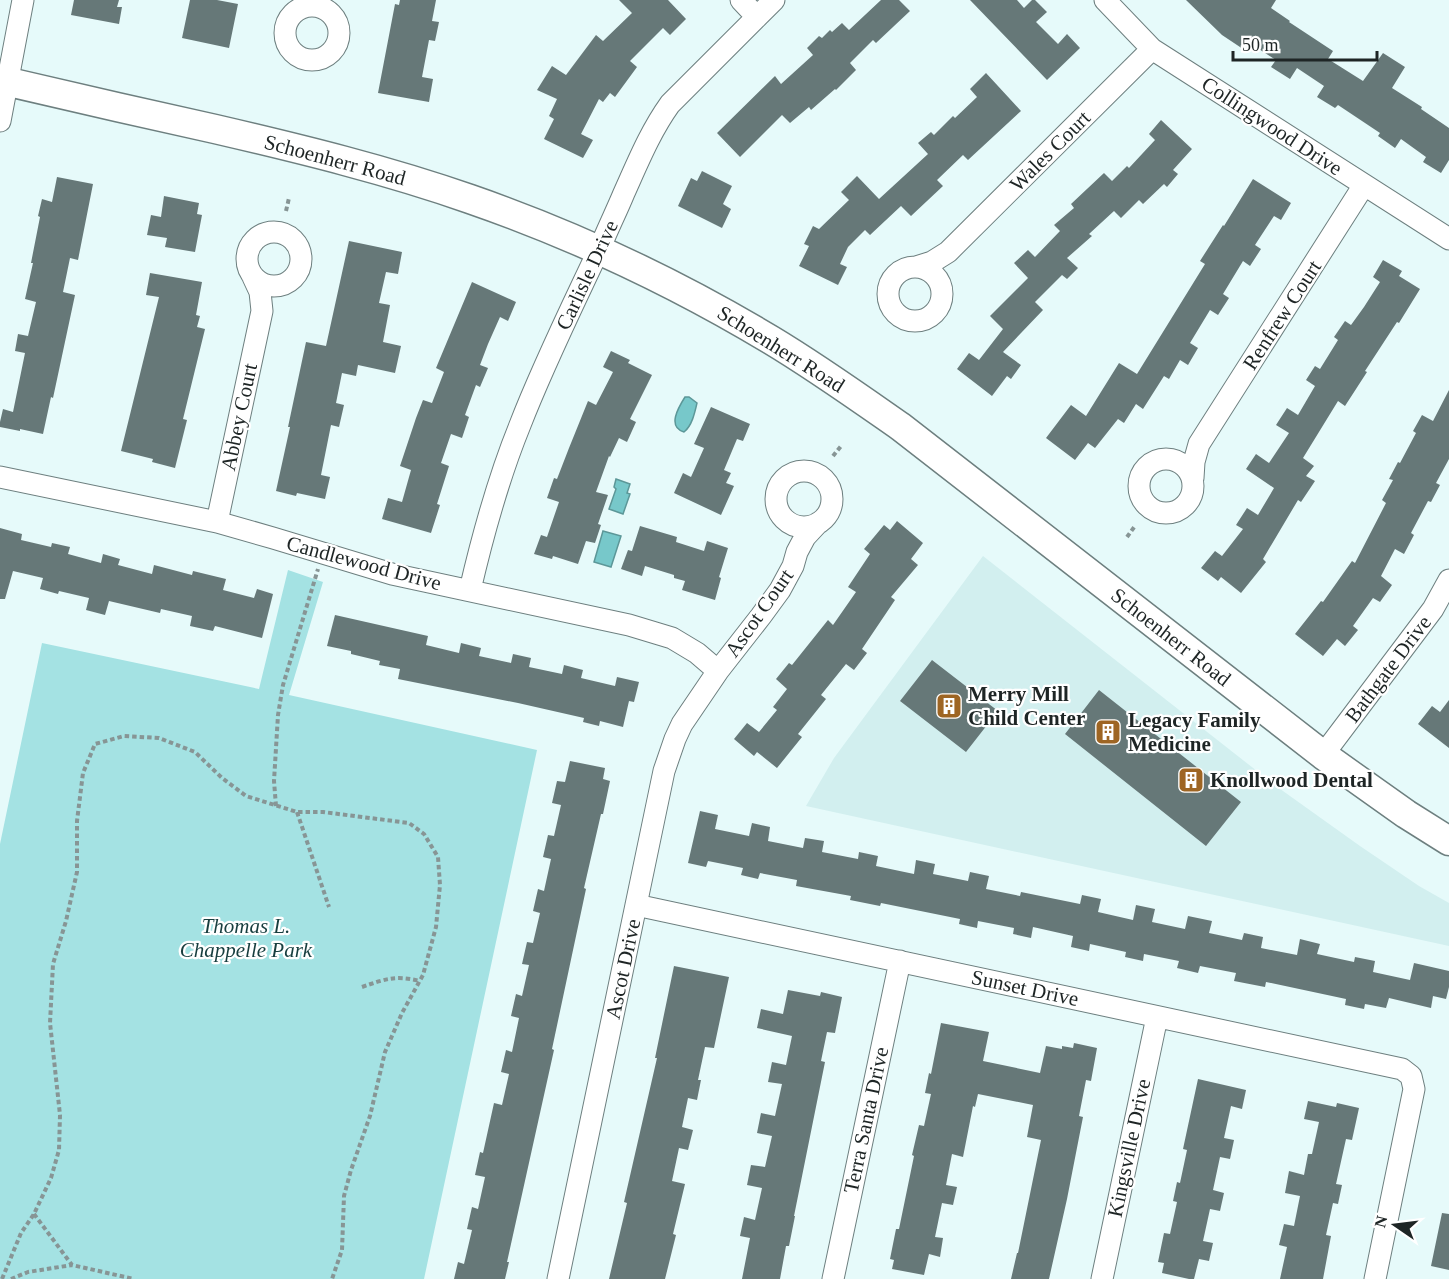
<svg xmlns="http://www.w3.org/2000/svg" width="1449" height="1279" viewBox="0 0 1449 1279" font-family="Georgia,serif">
<rect width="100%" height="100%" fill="#e6fafa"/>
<!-- built -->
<path fill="#d2efef" d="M983,556L1276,786L1360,846L1419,886L1449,903V946L806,806L834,758Z"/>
<!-- green -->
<path fill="#a4e2e3" d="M288,570L323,582L289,695L537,750L424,1279H0V844L42,643L259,689Z"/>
<!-- water -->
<path fill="#77c8ca" stroke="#5c9798" stroke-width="1.5" d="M685,397H689L697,403C695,412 692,426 684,432C667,427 678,408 685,397Z
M616,479L630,484L627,493L630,494L623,514L609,509L616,489L614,487Z
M603,531L621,536L611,567L594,562Z"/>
<!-- building -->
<path fill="#667878" d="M74,0H119L117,7H122L119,24L71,15Z
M190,0H217L238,4L229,48L182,38Z
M400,0H436L432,21L439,22L435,41L429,40L422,77L433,79L429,102L378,93L395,4L399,5Z
M619,0H668L686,19L670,35L663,28L630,61L637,67L615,97L610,93L603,102L599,99L581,134L593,140L583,158L544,139L554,119L549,116L557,99L537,90L552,66L566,75L596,35L603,41L632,13Z
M881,0H899L910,11L876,43L873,40L850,63L856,70L836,90L835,89L811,110L809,107L790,123L782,115L740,157L717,133L775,76L781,84L813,55L807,48L819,36L822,38L830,30L832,32L842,23L849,30Z
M970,0H1017L1024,8L1032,0H1035L1047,12L1036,22L1058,44L1067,34L1080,48L1047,80Z
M1186,0H1276L1271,8L1290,21L1289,22L1333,51L1328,59L1363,81L1383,53L1405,67L1392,88L1422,107L1421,109L1449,128V160L1441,173L1423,162L1426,157L1401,139L1395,148L1378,136L1380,133L1338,105L1335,108L1317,97L1324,86L1297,68L1290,79L1271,67L1276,60L1248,42L1243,49L1222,35Z
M986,73L1021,111L968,160L963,155L937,180L943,186L911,216L901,206L870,235L865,230L848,247L840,264L847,267L838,285L799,266L809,246L804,244L813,226L819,229L849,200L841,192L857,176L879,199L928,154L918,143L931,132L934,135L953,116L955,118L977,97L970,89Z
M1161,120L1192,149L1173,170L1178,174L1167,187L1164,184L1143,204L1139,200L1121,218L1114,211L1089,234L1092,236L1067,258L1078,268L1067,279L1062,275L1035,302L1043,310L1003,352L1021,365L1011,379L1007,376L992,396L957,369L969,353L979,360L1003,329L990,316L1028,278L1014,263L1028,250L1035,257L1060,231L1054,225L1074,208L1071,204L1104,173L1112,181L1127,166L1129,168L1155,140L1149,134Z
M702,171L732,186L723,204L731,209L722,228L678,206L691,178L697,181Z
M57,177L93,184L78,260L70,258L63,292L75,295L53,398L51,397L43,434L20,429V431L0,427V422L3,409L13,412L25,353L15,351L18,334L28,336L36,302L25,299L33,263H31L40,217L38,216L42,199L52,202Z
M1253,179L1291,203L1281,220L1274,216L1255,245L1261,249L1250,266L1243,261L1223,294L1229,298L1218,315L1210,310L1190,343L1198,348L1188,365L1180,360L1169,379L1164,376L1143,409L1136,404L1124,423L1118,419L1095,448L1088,443L1075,460L1046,438L1071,405L1086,416L1119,363L1137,374L1205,264L1200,261L1223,225L1224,226Z
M164,196L199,203L197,214L202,215L195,252L165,247L167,238L147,235L151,215L161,217Z
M349,241L402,252L398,274L386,272L379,303L390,305L383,342L401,346L395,373L358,365L356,376L342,373L336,403L344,405L339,427L331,425L321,475L330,477L325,499L297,493L296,496L276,491L290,427H288L306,342L326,346Z
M1383,260L1402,271L1399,276L1420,289L1399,323L1397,322L1365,371L1367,372L1345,406L1338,401L1303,458L1314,466L1306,476L1315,481L1301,502L1298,500L1263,559L1266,562L1241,593L1221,577L1218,581L1201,568L1215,551L1222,556L1243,529L1236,525L1247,508L1258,515L1274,488L1246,469L1256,454L1269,463L1289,433L1276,425L1287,408L1298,415L1315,386L1306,380L1315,366L1320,369L1338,340L1334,337L1345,321L1351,325L1364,307L1380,282L1373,277Z
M150,273L202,282L196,315L200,316L197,327L205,329L183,419L187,420L175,468L152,462L153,459L121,451L159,297L146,295Z
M472,282L516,302L508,321L500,317L488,344L480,365L488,368L480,387L476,385L465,415L469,417L462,438L451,434L441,463L449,466L437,504L440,505L431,533L382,519L388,498L402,502L411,470L400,466L416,418L423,400L432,403L444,372L436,368Z
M611,351L630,360L628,363L652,375L630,419L636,422L627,442L619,438L610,457L609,456L596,492L608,495L598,524L601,525L595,543L586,541L578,564L553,556L552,559L534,554L541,535L547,537L559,502L547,498L554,478L557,479L569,448L588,401L596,405L613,372L603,367Z
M1449,390V459L1436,483L1440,485L1431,502L1428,501L1411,533L1414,535L1404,554L1395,549L1381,576L1392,585L1380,602L1373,598L1353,626L1358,630L1345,646L1337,639L1323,656L1295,634L1321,601L1323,602L1352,561L1355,563L1386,503L1382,500L1393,480L1389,479L1398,462L1400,463L1416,433L1413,431L1422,415L1433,421Z
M711,407L750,424L743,441L737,439L724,470L731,473L726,483L734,486L721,515L674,493L683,473L691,477L704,448L694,444Z
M897,521L923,543L911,559L918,565L891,597L895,600L862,649L867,653L854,670L846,664L821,695L826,699L798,734L802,737L777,768L757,752L754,756L734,739L747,723L759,732L777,710L773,707L787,689L776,679L789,663L792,665L828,620L833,625L856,592L848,587L870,554L864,549L884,525L890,530Z
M640,526L677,537L676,542L704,551L707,541L728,548L719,577L721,578L715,600L682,590L685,581L674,578V575L645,566L642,576L621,569L628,550L632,551Z
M0,528L22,534L21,540L51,547L52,543L70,547L68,554L101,563L103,554L120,559L118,565L152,574L154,565L192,575L193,571L226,579L223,590L254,598L257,589L273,594L262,638L215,626L213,631L190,626L192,616L161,609L160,613L109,601L105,615L86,610L89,598L59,591L58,594L40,589L43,578L13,571L5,599H0Z
M335,615L428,636L426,645L459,653L461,643L481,648L479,656L511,663L513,654L531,658L529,667L562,674L564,665L583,670L581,678L615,686L617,677L639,682L634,702L629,701L623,727L600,721L599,726L583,722L584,718L518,703L398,679L400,669L379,665L380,661L351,654V651L327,646Z
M932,660L998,711L966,752L900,701Z
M1099,690L1241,802L1206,846L1065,734Z
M1449,700V748L1418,724L1432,706L1440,712Z
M570,761L605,768L603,779L610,781L603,814H601L584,888L586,889L552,1049L554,1050L507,1262H509L505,1279H454L458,1262L464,1264L472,1230L467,1229L472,1207L478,1209L485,1177L475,1175L480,1152L483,1153L494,1103L502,1105L509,1074L501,1072L506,1050L512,1052L519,1018L511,1016L516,994L522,996L529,965L522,964L527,942L533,943L540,913L533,911L538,889L544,891L551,859L543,857L548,835L554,836L561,805L552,803L557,781L565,782Z
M700,811L718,815L715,829L749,836L752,823L770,827L768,841L803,848L805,838L824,841L822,852L858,859L859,852L878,856L876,866L914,874L916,860L935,864L933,874L968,881L970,872L989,876L986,889L1020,896L1021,892L1080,904L1082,895L1101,899L1098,912L1133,920L1136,905L1155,909L1152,922L1185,929L1188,916L1212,921L1209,933L1242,940L1244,933L1263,937L1261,948L1297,955L1300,939L1320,944L1317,954L1354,962L1355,957L1375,961L1373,972L1410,980L1414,963L1449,971V987L1446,999L1433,996L1431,1008L1389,998L1386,1008L1365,1004L1364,1009L1345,1005L1346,999L1266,982L1265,987L1234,981L1236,973L1200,966L1198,973L1177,968L1179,961L1144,954L1143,961L1125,957L1126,952L1090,944L1089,951L1071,947L1073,936L1033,927L1031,938L1013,934L1014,928L978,921L977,928L959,924L960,919L881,903L880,906L850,900L851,896L796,886L797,880L760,873L758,879L741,875L743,868L708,861L706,867L688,863Z
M674,966L729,977L714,1048L705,1047L698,1080H701L697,1100L688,1098L682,1127L693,1130L688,1150L679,1148L672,1181L685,1184L673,1234L676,1235L665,1279H609L627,1203L624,1202L657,1058H655Z
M788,990L820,996L821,992L842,997L835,1033L827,1032L821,1061L825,1062L794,1216H795L789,1246H786L780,1279H742L750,1238L740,1236L744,1217L755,1220L762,1188L747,1185L751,1165L765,1167L772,1136L757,1133L761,1113L775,1116L782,1084L768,1082L772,1062L786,1065L792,1036L757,1028L761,1009L783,1014Z
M941,1023L989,1032L983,1061L1040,1073L1046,1046L1062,1049V1046L1073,1048L1074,1043L1097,1048L1091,1081L1086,1080L1079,1116L1083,1117L1067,1199L1049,1279H1011L1017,1253H1018L1041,1140L1027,1137L1033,1105L978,1094L975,1107L973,1106L963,1157L952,1154L946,1185L957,1187L953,1205L942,1203L935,1237L943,1238L940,1257L929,1254L924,1275L892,1269L894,1260L890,1259L896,1229H899L914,1156L912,1155L919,1125L924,1126L931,1094L925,1093L929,1073L931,1074Z
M1198,1079L1246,1090L1242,1109L1231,1106L1224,1138L1234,1140L1230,1159L1220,1157L1213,1190L1224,1193L1220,1211L1210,1209L1203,1241L1213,1243L1209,1261L1199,1259L1194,1279H1189L1162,1273L1164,1263L1158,1262L1164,1233L1170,1234L1177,1202L1173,1201L1177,1182L1180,1183L1187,1150L1183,1149Z
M1308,1101L1336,1107L1337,1103L1359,1108L1352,1140L1346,1139L1336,1184L1342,1185L1338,1204L1333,1203L1326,1235L1331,1236L1323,1279H1280L1287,1247L1279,1245L1284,1224L1294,1226L1300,1196L1285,1193L1289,1171L1304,1175L1308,1154H1312L1319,1122L1304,1119Z
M1442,1213L1449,1214V1270L1431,1266Z"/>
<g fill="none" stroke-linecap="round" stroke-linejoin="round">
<!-- street casing -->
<g stroke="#6d7f7f" stroke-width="23">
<path id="street" d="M741,0L757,17
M1105,0L1152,49L1449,239
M285 33a27 27 0 1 1 54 0a27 27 0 1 1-54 0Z
M0,121L23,0
M247 259a27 27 0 1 1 54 0a27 27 0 1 1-54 0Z
M888 294a27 27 0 1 1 54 0a27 27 0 1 1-54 0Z
M916,267L932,262L948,252L1152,49
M1139 486a27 27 0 1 1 54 0a27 27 0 1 1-54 0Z
M776 499a28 28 0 1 1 56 0a28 28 0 1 1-56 0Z
M0,477L217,522L273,538L392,574L629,625L672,638L697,653L718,671
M1193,478L1194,462L1199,444L1364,185
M217,522L262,311L260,292L253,277
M470,590C483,534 498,479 520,425C544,363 574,303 602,243C609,226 617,210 624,193C638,162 650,132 670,104L774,0
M1323,755L1433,609L1449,580
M636,905L1402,1069L1411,1076L1414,1089L1375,1279
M558,1279L655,814L664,771L675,739L682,724L718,671L761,616L780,590L793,566L797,552L805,537L818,523
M833,1279L900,961
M1102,1279L1157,1017"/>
</g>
<!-- secondary casing -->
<g stroke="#6d7f7f" stroke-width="31">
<path id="secondary" d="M0,80C72,97 143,113 215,129C301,149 387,170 470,199C574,235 676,283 771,340C816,367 858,397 901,427L1323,755L1406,814L1449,841"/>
</g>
<!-- path -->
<path stroke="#879595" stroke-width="4" stroke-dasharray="4.5 3" stroke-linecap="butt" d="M286,211L289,198
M833,456L841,446
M1127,537L1135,526
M276,806L274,781L278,715L283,685L318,569
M297,812L329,907
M362,987C385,979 395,975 420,981
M34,1214L72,1265L134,1279
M2,1279L21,1233L34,1214L51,1178L59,1150L60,1115L50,1023L53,964L66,921L77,872V821L83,773L95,744L124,736L159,738L195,752L222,778L246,796L297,812H323L409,823L424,834L438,857L440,885L436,927L423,975L402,1013L385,1052L370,1116L351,1170L344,1196L342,1250L332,1279
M11,1279L28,1272L72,1265"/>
<!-- street -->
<use href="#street" stroke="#fff" stroke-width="21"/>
<!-- secondary -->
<use href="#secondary" stroke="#fff" stroke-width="28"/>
</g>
<!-- icons -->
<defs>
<g id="building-square" transform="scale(1.35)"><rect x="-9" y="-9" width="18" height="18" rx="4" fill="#9e6523" stroke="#fff"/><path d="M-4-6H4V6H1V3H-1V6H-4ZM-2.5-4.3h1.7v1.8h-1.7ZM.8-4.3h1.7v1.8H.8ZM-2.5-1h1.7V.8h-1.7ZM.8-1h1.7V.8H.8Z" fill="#fff"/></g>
</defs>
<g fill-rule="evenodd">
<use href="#building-square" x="949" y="706"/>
<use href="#building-square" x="1108" y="732"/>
<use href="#building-square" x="1191" y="780"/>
</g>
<g text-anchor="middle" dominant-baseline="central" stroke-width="4.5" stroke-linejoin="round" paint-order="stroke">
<!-- street labels -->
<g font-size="21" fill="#1e2525" stroke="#fff">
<text transform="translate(1272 126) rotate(33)">Collingwood Drive</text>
<text transform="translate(1050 151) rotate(-45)">Wales Court</text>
<text transform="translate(335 160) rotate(15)">Schoenherr Road</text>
<text transform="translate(587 275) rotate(-65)">Carlisle Drive</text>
<text transform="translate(1282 315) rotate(-57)">Renfrew Court</text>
<text transform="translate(781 349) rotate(32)">Schoenherr Road</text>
<text transform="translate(239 417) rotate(-78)">Abbey Court</text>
<text transform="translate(364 563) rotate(15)">Candlewood Drive</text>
<text transform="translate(759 613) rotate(-55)">Ascot Court</text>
<text transform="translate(1171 637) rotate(38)">Schoenherr Road</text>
<text transform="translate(1388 669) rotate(-53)">Bathgate Drive</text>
<text transform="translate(623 969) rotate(-78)">Ascot Drive</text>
<text transform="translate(1025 988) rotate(12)">Sunset Drive</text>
<text transform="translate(866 1120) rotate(-78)">Terra Santa Drive</text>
<text transform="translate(1129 1148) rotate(-78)">Kingsville Drive</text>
</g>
<!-- poi labels -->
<g font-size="21" font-weight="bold" fill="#1e2525" stroke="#fff" text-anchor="start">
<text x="968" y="694">Merry Mill<tspan x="968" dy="24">Child Center</tspan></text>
<text x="1128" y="720">Legacy Family<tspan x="1128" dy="24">Medicine</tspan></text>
<text x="1210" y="780">Knollwood Dental</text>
</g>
<!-- park labels -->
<g font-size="21" font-style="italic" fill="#173e3f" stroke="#fff">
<text x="246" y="926">Thomas L.<tspan x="246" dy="24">Chappelle Park</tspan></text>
</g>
</g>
<!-- north arrow -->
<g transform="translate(1395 1225) rotate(284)" stroke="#ffffff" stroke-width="4.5" paint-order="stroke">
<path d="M0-4.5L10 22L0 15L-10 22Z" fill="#1e2525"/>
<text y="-9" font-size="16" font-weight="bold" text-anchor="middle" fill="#1e2525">N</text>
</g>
<!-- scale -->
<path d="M1233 51v9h144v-9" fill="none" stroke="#1e2525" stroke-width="3"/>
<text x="1242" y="51" font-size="18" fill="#1e2525" stroke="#ffffff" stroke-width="4.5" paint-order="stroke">50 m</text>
</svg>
